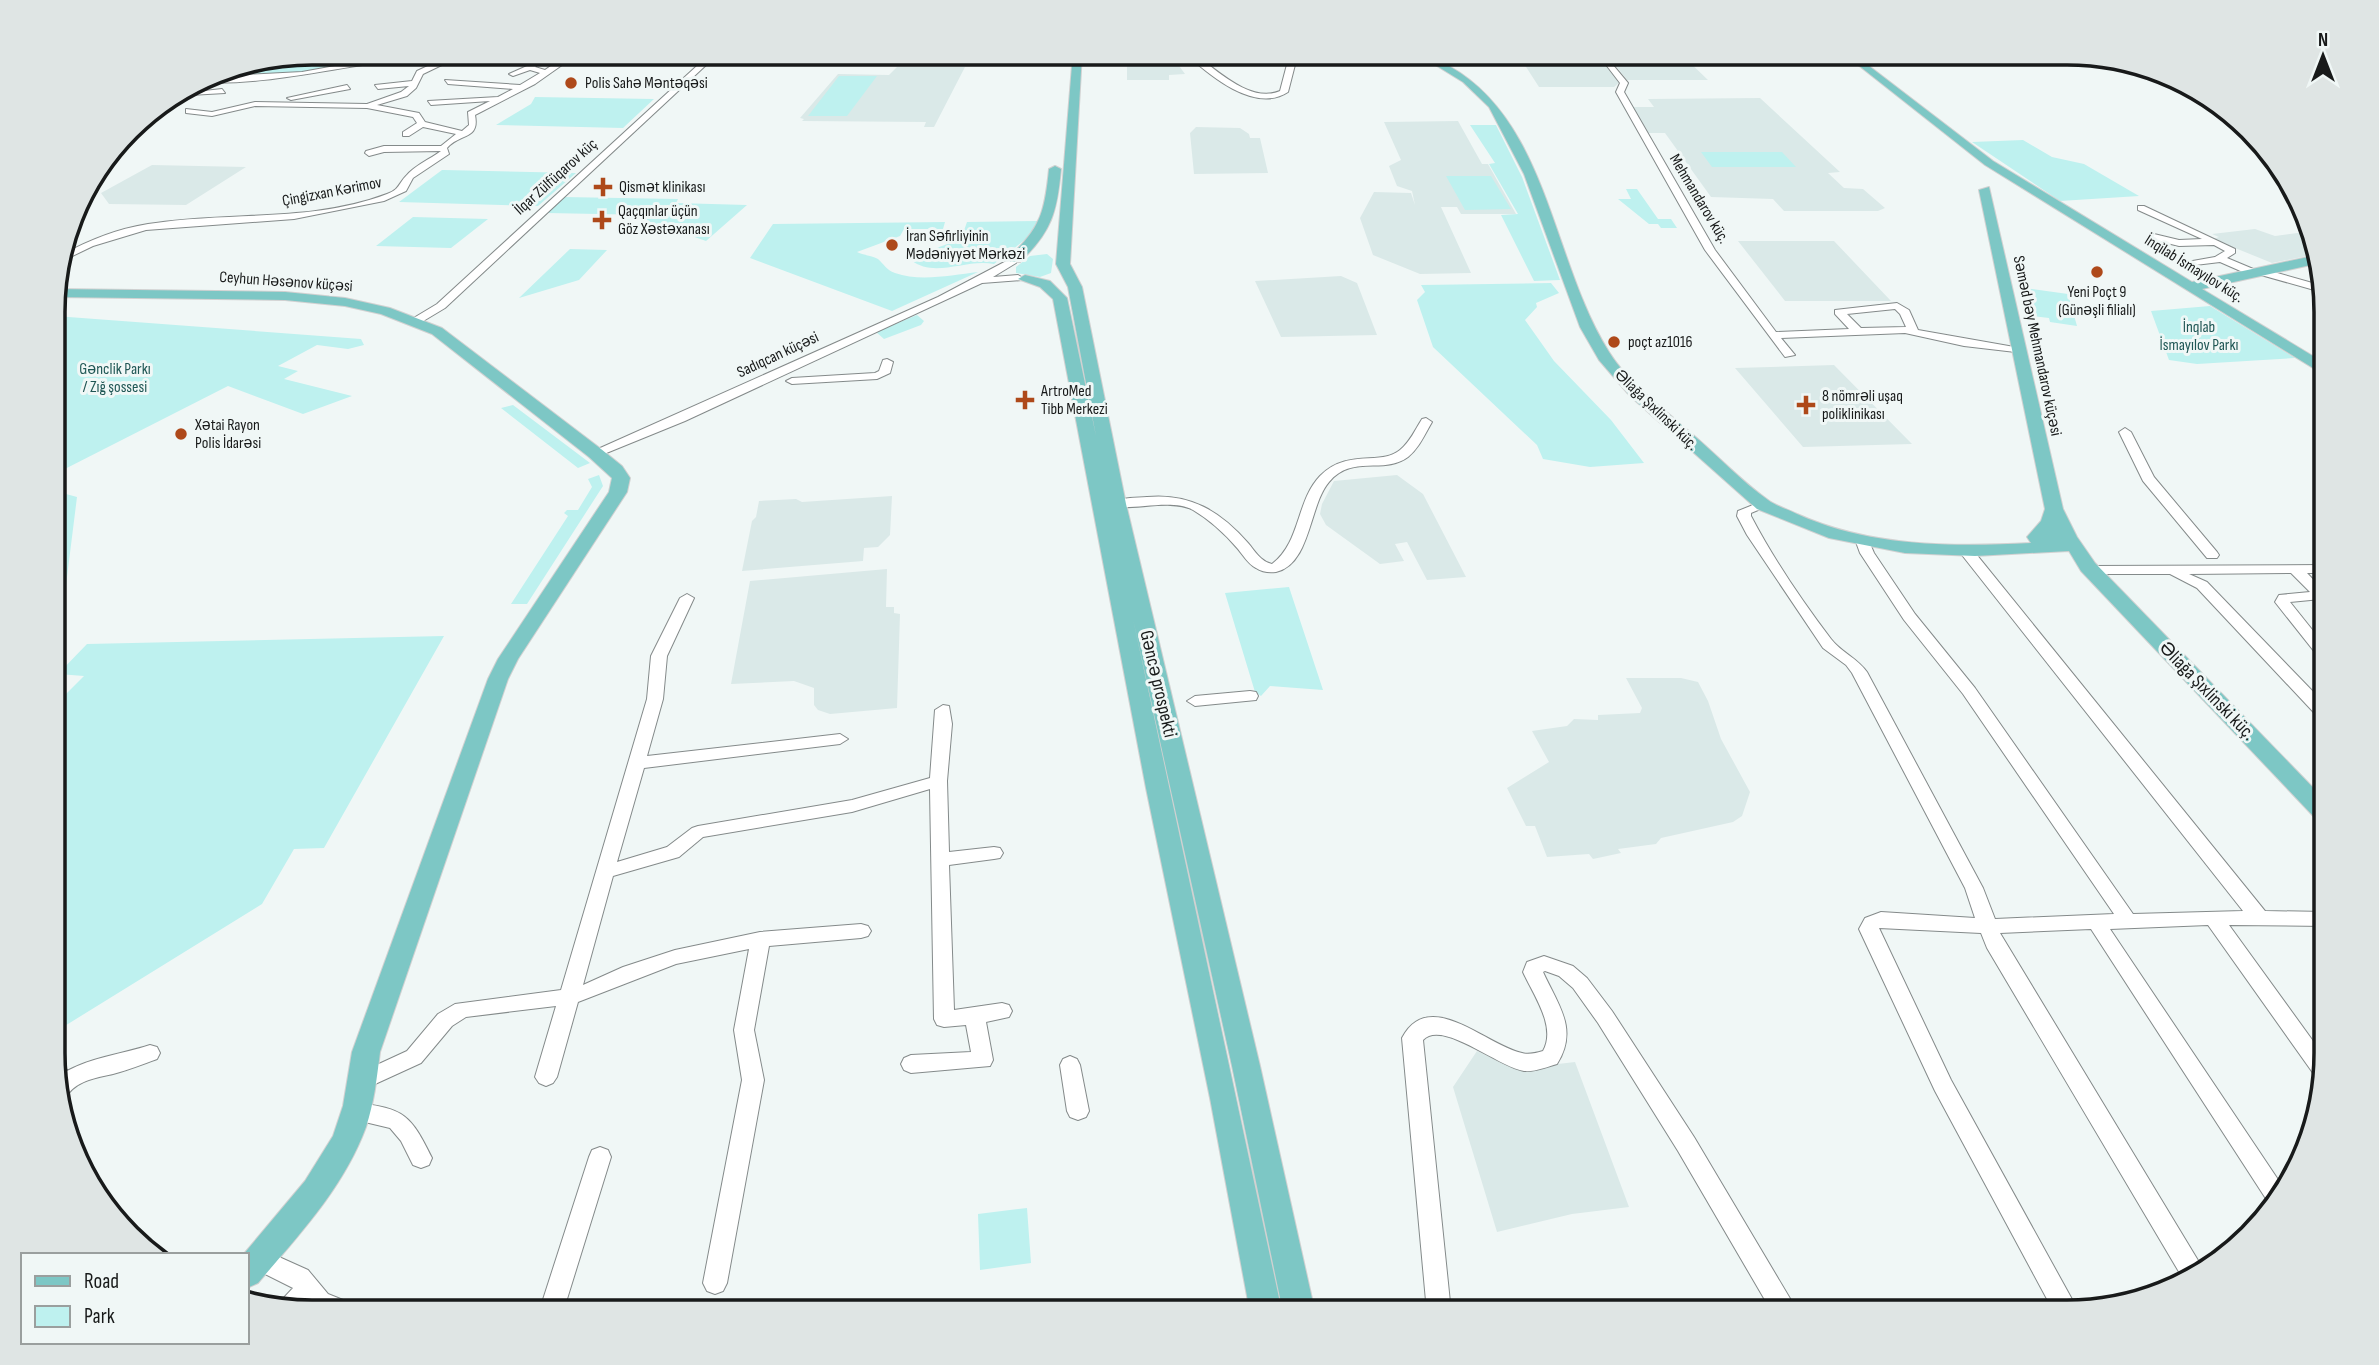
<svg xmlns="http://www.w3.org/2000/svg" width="2379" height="1365" viewBox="0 0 2379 1365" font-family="'Sofia Sans Condensed',sans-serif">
<rect width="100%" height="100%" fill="#f0f7f6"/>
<!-- built -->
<path fill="#dae9e8" d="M750,53H837L825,66L737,65Z
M906,53H1045L1042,64L919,62V60H902Z
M1517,53L1598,55L1620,82L1614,87H1539Z
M1606,53H1680L1708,80H1627Z
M1169,57L1171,62L1177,63L1185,74L1169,75V80H1127V59Z
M897,67H965L934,127H924L926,122L802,121L804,119L800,118L838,74L889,75Z
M1760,98L1840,172L1828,173L1844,188L1863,189L1885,208L1878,211H1784L1773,199L1711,197L1665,133H1647L1632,107H1654L1648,99Z
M1458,121L1482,164H1488L1516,214H1461L1457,207H1441L1471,273L1420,274L1373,255L1360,218L1374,192L1411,193L1415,205L1412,191L1397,186L1389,166L1401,160L1384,122Z
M1196,127L1240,128L1249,134L1250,138H1260L1268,173L1194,174L1190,133Z
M152,165L246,167L186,205L109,204L101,193Z
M2255,229L2275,236L2305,232L2312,255L2272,263L2213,239L2219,237L2212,234Z
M1738,241H1834L1891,301H1785Z
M1341,276L1357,283L1377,335L1281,337L1255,281Z
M1834,365L1912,444L1803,447L1735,368Z
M1397,475L1423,494L1466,577L1427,580L1407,542L1395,544L1404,561L1380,564L1326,525L1320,514L1322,504L1334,481Z
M892,496L890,535L878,547L864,548L863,561L742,571L752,521L756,517L759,501L796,499L802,502Z
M887,569L886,607H894V613L900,614L897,708L830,714L818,710L814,705V688L794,681L731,684L750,581Z
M1626,678H1681L1698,682L1708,701L1721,739L1750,792L1742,816L1733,822L1661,838L1656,844L1618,849L1621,853L1593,859L1589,854L1547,857L1535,826H1526L1507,788L1549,762L1532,731L1567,726L1574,719L1598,720V715L1640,713L1642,708Z
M1477,1051L1501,1062L1524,1068L1575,1062L1629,1207L1572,1214L1497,1232L1453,1087Z"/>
<!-- green -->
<path fill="#bef1ef" d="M312,53H418L417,58L381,60L300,74L202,79L213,72Z
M600,53H710L697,63L587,62Z
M839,76H877L847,116H808Z
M535,97L654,99L623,128L496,125L531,104Z
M1470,125H1496L1522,177L1560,280L1534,281L1501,215L1518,214L1489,164L1495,163Z
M2023,140L2052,157L2084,164L2139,196L2060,201L1972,142Z
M1701,152H1782L1796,167H1712Z
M442,170H444L576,173L538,206L399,202Z
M1446,176H1491L1511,209L1465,210Z
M1626,189H1637L1658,219H1671L1677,228H1661L1658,224H1649L1618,199H1631Z
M563,197L678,199L676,203L747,205L706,241L683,233L638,230L650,215L547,213Z
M413,217L488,219L451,248L376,246Z
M1039,221L1031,235L994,264C966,258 935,279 911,260L912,257L961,239L967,222Z
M945,222L943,229H904L900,236L857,252C863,255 873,256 878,259C884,264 886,270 895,273C920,282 952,275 978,272L892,311L750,258L773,224Z
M570,249L607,250L579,280L519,298Z
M1047,254L1053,259L1051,273L1040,277L1016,273V267L1030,256Z
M1551,283L1559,293L1536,303L1537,307L1525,320L1554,361L1611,420L1644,463L1590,467L1543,459L1537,445L1433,347L1417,300L1425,292L1421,285Z
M2024,288L2068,294L2077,326L2050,322L2049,318L2031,316Z
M2210,306L2295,358L2197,364L2169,360L2151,311Z
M917,315L924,321L921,325L884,339L876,332Z
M55,316L361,339L364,345L348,349L317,345L278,366L298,371L284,379L352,396L303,414L228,386L55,474Z
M513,405L590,463L578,468L501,408Z
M599,475L603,486L527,604H511L568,516L564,513L567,510H578L592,487L588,479Z
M55,491L77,497L65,593L55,608Z
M1289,587L1323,690L1270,686L1261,696L1255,692L1225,593Z
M444,636L324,848L294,849L262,904L55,1032V705L84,676L58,674L87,644Z
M1027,1208L1031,1263L980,1270L978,1214Z"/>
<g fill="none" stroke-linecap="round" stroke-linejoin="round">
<!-- minor casing -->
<g stroke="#848a8a" stroke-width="2">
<path id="minor" d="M434,53H539L543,55V60L535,67L545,70C559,59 579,52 597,53L562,65L535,84L475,115C480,140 460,133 447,148L449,154L413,178L406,191L384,201L294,219L146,230L93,246L60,262L62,255C89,240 117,229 148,224C227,211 311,223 387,194C399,190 399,183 406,176C414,166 430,159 441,151L384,152L369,156L365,153L366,151L384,146H441L456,134L423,127L409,136H403V132L417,123L413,117L367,108L255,106L212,116L186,113V109L212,112L255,102L367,104L401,92L409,86L378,89L375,85L412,81L417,71L447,57L450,61L423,74L416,88L407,96L377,105L419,113L425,122L462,131L469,125L468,112L490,101L431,105L428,101L498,97L513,89L448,84L445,80L520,85L540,73L530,70L513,76L509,74L527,66L535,57C479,57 424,56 369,64C315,72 252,86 198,82L204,77L302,72L368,60Z
M711,53H719L445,308L420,323H412V319L437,304Z
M1185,53H1193C1216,69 1250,104 1280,91L1290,53H1298L1288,92C1255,114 1209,75 1185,53Z
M1456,53L1458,56C1451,60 1433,61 1426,57Z
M1597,53H1603L1628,83L1624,92L1715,250L1776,332L1849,329L1835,314V310L1897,303L1909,310L1918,330L2020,348L2024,349V353L1964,346L1905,333L1781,338L1795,355L1785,357L1705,250L1616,92L1620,83ZM1895,309L1900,314L1906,327L1861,328L1847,314Z
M347,85L350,89L291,100L287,98Z
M222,89L225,93L190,95L186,93Z
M2138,206H2144L2235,249V253L2227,258L2258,271L2263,269L2323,286L2325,293L2261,275L2252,276L2220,262L2187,266V262L2215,257L2225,251L2214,245L2179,246L2151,239V235L2154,234L2179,240L2202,239L2138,210Z
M1012,258L1016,259V263L993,277L1018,275L1023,278L1022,280L982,283L685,421L599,456H591L589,453L938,297Z
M2326,303V312L2319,307Z
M887,359L893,362L890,373L877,379L792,384L786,381L792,378L875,373L879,371L883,360Z
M1426,418L1432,422C1425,434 1419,448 1408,457C1384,475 1352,454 1329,482C1309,505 1311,564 1276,572C1269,573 1262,572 1256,568C1248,564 1243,555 1238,549C1225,534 1210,520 1193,510C1170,497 1122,514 1110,504C1119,497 1136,498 1147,497C1190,493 1220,511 1248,543C1255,551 1261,562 1272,564C1301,542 1296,501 1320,476C1347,448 1381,466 1400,450C1410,442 1415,430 1422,419Z
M2125,428L2131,432L2154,477L2217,552L2219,555L2217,558H2207L2143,481L2119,432Z
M1763,501L1770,505L1751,513V516C1773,558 1802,601 1831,639C1841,652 1857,658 1867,672L1983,888L1995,919L2114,914L1963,694L1904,620L1860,553L1856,542L1858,539H1868L1874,553L1915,614L1975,688L2133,914L2243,911L1962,555L1960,552L1962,549H1972L2265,911L2326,912V926L2229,925L2326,1059L2322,1082L2318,1080L2208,925L2110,929L2285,1190L2270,1205L2091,929L2000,933L2205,1272L2185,1282L1987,948L1981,933L1879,928L1951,1080L2079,1312H2054L1935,1091L1859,929L1865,918L1881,912L1975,918L1965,888L1852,673L1846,665L1823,648L1747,535L1737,516L1738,511Z
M2326,565V573H2307L2325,592L2321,599L2290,602L2326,647V662L2321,660L2275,602L2279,595L2310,592L2291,573L2189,574L2207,582L2326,705V720L2320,719L2197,588L2170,574H2092L2085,570L2092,566Z
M687,594L694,598L667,656L663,699L647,756L840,734L848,739L840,744L644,768L617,862L667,847L692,828L698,826L852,800L930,778L935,710L943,705L949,706L952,724L947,781L949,852L994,847L1000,848L1003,853L1000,858L994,859L949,865L954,1010L1002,1003L1009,1005L1012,1011L1009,1017L986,1022L993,1060L990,1066L911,1073L904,1070L901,1064L904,1058L911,1055L971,1052L966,1025L944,1027L937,1025L934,1019L930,789L852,812L703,837L679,857L613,876L583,985L623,967L675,950L760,932L861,924L868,926L871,931L868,936L861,938L769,946L754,1030L764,1080L727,1283L723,1291L715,1294L707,1291L703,1283L742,1080L734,1030L749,949L676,964L578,1002L557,1077L553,1083L546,1086L539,1083L535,1077L556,1006L466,1017L452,1026L421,1063L362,1090L355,1087L351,1081L355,1075L407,1051L438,1014L455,1004L561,990L647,699L651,656L680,598Z
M1250,691L1256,692L1258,696L1256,700L1195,706L1187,701L1195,696Z
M1544,956L1573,966L1587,978L1612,1011L1694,1137L1798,1312H1772L1678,1151L1598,1023L1573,988L1559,976L1545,971L1543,972C1558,1005 1579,1029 1557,1064C1547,1067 1535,1072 1524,1071C1498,1067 1442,1019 1423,1040L1451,1312H1427L1402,1038C1429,986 1487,1046 1522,1053C1529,1055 1536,1053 1543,1051C1557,1027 1533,994 1523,972L1527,962Z
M150,1045L157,1047L160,1053L157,1059C143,1064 128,1070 113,1074C95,1078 74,1081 65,1099L60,1101L55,1087V1057L62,1059L67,1071C93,1057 122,1054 150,1045Z
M1070,1056L1077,1059L1080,1065L1089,1111L1086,1117L1078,1120L1070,1117L1067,1111L1060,1065L1063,1059Z
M356,1103C404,1108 411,1115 432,1158L429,1165L421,1168L413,1165L401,1141L390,1128L348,1118L345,1112L348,1106Z
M600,1147L608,1150L611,1157L563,1312H539L589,1157L592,1150Z
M259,1248L308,1270L328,1294L353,1304L356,1312H316L308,1307L303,1310L278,1304L293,1288L251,1267L247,1259L251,1251Z"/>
</g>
<!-- major casing -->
<g stroke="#d1d1d1" stroke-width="2">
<path id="major" d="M1073,53H1082L1070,264L1082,287L1126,504L1260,1066L1315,1312H1283L1232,1066L1133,619L1282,1312H1250L1210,1098L1146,788L1053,299L1040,287L1018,279L1025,275L1050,281L1067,298L1096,436L1068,287L1056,264Z
M1416,53C1429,53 1438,59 1449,66C1549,122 1552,263 1609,352C1629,384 1664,409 1692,434C1717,455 1741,481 1768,500C1776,506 1787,509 1797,514C1870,547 1952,547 2031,543L2027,537L2041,521L2045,509L1979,190L1989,187L2063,509L2077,537L2095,563L2326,801V823L2318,821L2081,571L2069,551L1975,556L1905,553L1829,538L1757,509L1630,396L1599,360L1580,327L1524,174L1489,107L1463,82Z
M1843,53H1852L1993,161L2192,282L2313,256L2315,264L2202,289L2326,364V376L1985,165Z
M1055,166L1061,169C1057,212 1052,231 1020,262H1010V256C1041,228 1045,210 1049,169Z
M55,289L285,292L345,298L390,308L442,328L601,449L622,466L630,478L627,492L518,659L508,679L380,1052C377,1077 374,1103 366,1127C344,1187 299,1235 258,1283L247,1288V1255H243L305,1181L333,1136L343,1106L352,1052L488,679L498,659L609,492L612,478L589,457L432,334L381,314L345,306L285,300L55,297Z"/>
</g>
<!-- minor -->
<use href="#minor" fill="#fff" fill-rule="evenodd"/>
<!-- major -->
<use href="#major" fill="#7dc7c5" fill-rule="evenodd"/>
</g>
<!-- markers -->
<g fill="#ae491a" stroke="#f0f7f6" stroke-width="2.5">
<circle cx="571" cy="83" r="7"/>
<path d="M599.5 176.5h7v7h7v7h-7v7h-7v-7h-7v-7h7z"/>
<path d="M598.5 209.5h7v7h7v7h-7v7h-7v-7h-7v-7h7z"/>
<circle cx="892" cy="245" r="7"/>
<circle cx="2097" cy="272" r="7"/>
<circle cx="1614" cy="342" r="7"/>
<path d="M1021.5 389.5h7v7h7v7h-7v7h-7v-7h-7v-7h7z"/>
<path d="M1802.5 394.5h7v7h7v7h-7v7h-7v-7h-7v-7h7z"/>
<circle cx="181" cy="434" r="7"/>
</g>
<g text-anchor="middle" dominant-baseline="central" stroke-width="6" stroke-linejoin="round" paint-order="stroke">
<!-- far-poi labels -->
<g font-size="16" fill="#181a1a" stroke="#f0f7f6" text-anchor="start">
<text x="585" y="83">Polis Sahə Məntəqəsi</text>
<text x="619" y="187">Qismət klinikası</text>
<text x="618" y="211">Qaçqınlar üçün<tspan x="618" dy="18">Göz Xəstəxanası</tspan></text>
<text x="906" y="236">İran Səfirliyinin<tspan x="906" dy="18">Mədəniyyət Mərkəzi</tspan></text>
<text x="2097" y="292" text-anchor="middle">Yeni Poçt 9<tspan x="2097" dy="18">(Günəşli filialı)</tspan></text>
<text x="1628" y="342">poçt az1016</text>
<text x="1041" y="391">ArtroMed<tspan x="1041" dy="18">Tibb Merkezi</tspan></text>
<text x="1822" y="396">8 nömrəli uşaq<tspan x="1822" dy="18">poliklinikası</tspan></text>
<text x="195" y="425">Xətai Rayon<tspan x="195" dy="18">Polis İdarəsi</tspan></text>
</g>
<!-- far-street labels -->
<g font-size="16" fill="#181a1a" stroke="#f0f7f6">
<text transform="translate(556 177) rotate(-42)">İlqar Zülfüqarov küç</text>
<text transform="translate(332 192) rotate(-11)">Çingizxan Kərimov</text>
<text transform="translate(1699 199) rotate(59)">Mehmandarov küç.</text>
<text transform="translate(2194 269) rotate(32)">İnqilab İsmayılov küç.</text>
<text transform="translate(286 282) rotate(4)">Ceyhun Həsənov küçəsi</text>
<text transform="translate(2037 346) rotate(78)">Səməd bəy Mehmandarov küçəsi</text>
<text transform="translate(778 355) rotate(-25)">Sadıqcan küçəsi</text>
<text transform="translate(1656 410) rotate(44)">Əliağa Şıxlinski küç.</text>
</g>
<!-- far-park labels -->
<g font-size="16" fill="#205755" stroke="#f0f7f6">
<text x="2199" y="327">İnqlab<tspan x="2199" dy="18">İsmayılov Parkı</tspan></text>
<text x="115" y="369">Gənclik Parkı<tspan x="115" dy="18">/ Zığ şossesi</tspan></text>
</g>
<!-- street labels -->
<g font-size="19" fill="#181a1a" stroke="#f0f7f6">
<text transform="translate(1158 684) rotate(77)">Gəncə prospekti</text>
<text transform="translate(2207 691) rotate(46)">Əliağa Şıxlinski küç.</text>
</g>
</g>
<!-- crop -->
<path d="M0 0H2379V1365H0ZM312 65H2067A247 247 0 0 1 2314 312V1053A247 247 0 0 1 2067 1300H312A247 247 0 0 1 65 1053V312A247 247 0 0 1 312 65Z" fill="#dfe5e4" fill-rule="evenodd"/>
<path fill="none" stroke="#181a1a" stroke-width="3.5" d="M312 65H2067A247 247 0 0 1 2314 312V1053A247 247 0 0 1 2067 1300H312A247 247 0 0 1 65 1053V312A247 247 0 0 1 312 65Z"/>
<!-- legend -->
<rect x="21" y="1253" width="228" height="91" fill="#f0f7f6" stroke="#9a9f9e" stroke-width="2"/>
<rect x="35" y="1276" width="35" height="10" fill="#7dc7c5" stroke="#9a9f9e" stroke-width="2"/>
<text x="84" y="1288" font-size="21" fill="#181a1a">Road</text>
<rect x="35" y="1306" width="35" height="21" fill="#bef1ef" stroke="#9a9f9e" stroke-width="2"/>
<text x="84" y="1323" font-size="21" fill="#181a1a">Park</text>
<!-- north arrow -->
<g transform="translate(2323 56)" stroke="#f0f7f6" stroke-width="5" paint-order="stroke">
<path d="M0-5L12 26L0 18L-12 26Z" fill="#181a1a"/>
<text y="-10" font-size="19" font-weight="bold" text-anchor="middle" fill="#181a1a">N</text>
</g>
</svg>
